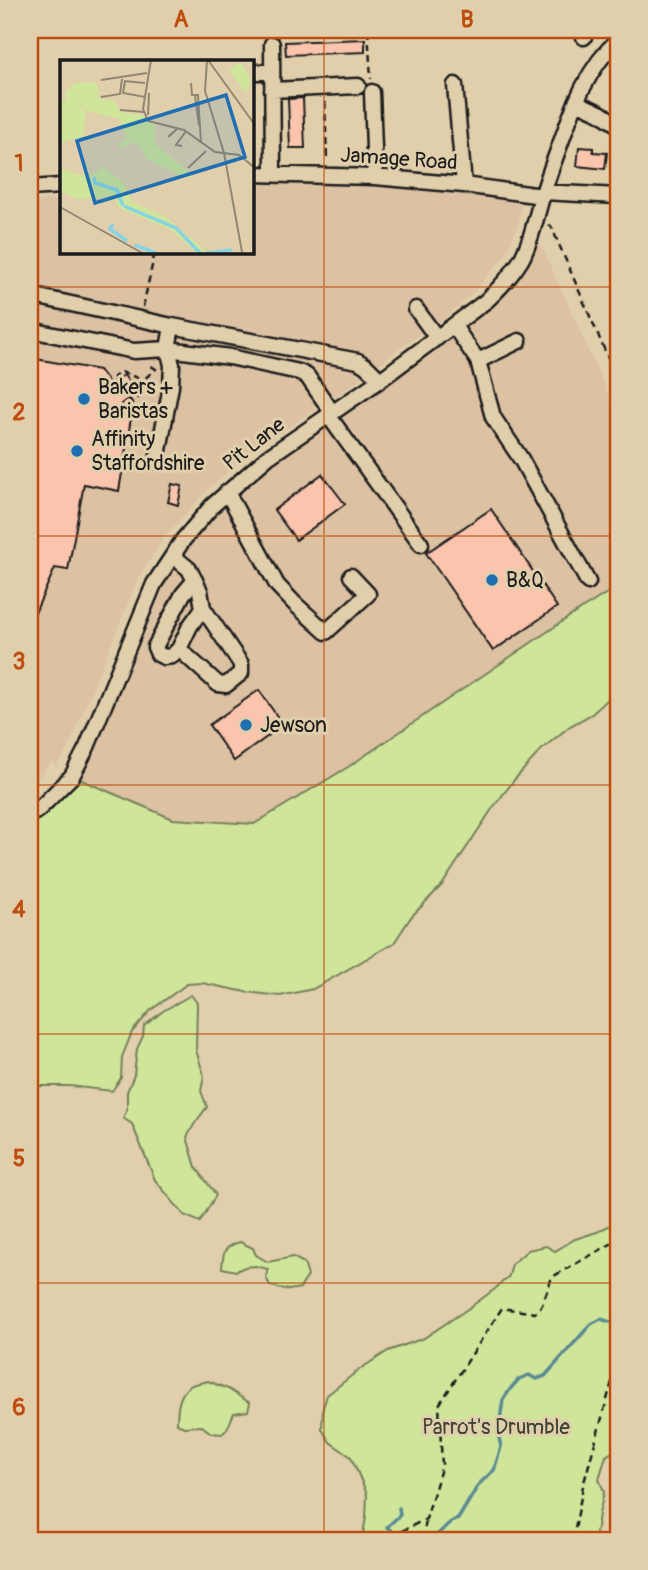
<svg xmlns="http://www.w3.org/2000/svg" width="648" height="1570" viewBox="0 0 648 1570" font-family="Pangolin,sans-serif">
<rect width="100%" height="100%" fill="#e1cfac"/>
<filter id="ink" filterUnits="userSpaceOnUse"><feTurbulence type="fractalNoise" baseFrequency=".0143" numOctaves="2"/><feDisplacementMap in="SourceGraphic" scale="14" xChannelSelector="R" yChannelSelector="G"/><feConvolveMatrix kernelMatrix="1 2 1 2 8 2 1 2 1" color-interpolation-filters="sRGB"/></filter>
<g filter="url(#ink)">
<!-- built -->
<path fill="#dcc1a3" d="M273,180L381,186L471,196L500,197L521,204L519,223L506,254L471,295L444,319L404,345L348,388L247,455L213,484L162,540L138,579L67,751L55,767L52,761L30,787V203L61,198V252H252V181Z
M530,239L542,247L618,416V586L572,615L348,767L254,824L173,819L72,776L154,584L212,506L486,301Z"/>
<!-- green -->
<path fill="#cee59a" stroke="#75805b" stroke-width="2" d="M618,586V690L592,714L570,726L542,749L515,779L492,809L442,885L411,917L394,943L313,989L280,996L246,992L202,983L187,984L151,1010L132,1032L122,1057L121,1078L112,1091L69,1086H30V815L72,776L173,819L254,824L348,767L572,615Z
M191,995L197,1003L196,1050L204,1076L201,1091L207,1107L195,1123L187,1137L196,1167L216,1195L200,1222L184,1215L155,1180L132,1124L123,1118L127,1110V1092L134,1075L137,1049L143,1036L144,1026L163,1011Z
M618,1221V1451L611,1453L606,1456L599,1479L604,1492L599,1514L595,1540H362L366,1517L367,1494L351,1457L330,1442L322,1429L323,1408L327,1395L360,1369L388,1351L424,1338L469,1308L495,1289L509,1276L512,1264L528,1250L546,1246L555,1251L575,1239L597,1232Z
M240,1242L253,1248L256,1255L268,1262L293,1257L304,1263L308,1276L300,1288L289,1290L270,1286L266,1277L268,1269L255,1266L245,1267L236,1271L222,1268C223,1252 224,1246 240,1242Z
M208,1381L228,1389L250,1403L248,1411L234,1413C230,1421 229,1429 222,1434L211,1433L202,1426L184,1427L177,1424C177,1411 178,1393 190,1386C195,1383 203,1383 208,1381Z"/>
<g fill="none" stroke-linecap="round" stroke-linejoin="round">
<!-- stream -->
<path stroke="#5c8a93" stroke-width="3.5" d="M399,1508L400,1515L387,1527L399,1538C412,1538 428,1542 439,1533C447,1526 448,1522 458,1519L479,1484L494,1470L501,1447L498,1433L503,1400L511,1388L519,1379L529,1375L536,1379L545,1376L591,1324L601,1319L610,1322L618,1320"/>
</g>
<!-- building -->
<path fill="#fac4ad" stroke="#1c1c1c" stroke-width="2" d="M365,39V52L286,55L285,42Z
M303,98L305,148H290L288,99Z
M579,147L593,148V152L607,153L605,169L577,166Z
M30,358L99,370L110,384L124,375L136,393L121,404L131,418L119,491L84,484L68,570L55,568L30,624Z
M322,474L345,504L296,540L274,510Z
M172,484L182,486L178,505L168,502Z
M491,509L557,607L493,651L426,553Z
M259,690L283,725L234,761L209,725Z"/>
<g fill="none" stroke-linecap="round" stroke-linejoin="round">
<!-- minor casing -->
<g stroke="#1c1c1c" stroke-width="19">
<path id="minor" d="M584,37L586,30
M272,44L273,173
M252,72H272
M455,85L464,185
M272,90L358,86
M372,92L375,177
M576,102L600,113L618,125
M252,174L375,177L464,185L542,196
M30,188L61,186
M543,192L618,196
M30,295L172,326L358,361L366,366L380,380
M416,309L437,338
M454,326L478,361L519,341
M30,330L134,351L168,349L230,357L299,372L307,376L332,412
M478,361L493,417L521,459L588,582
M328,415L421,544
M157,461L171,386L172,365L168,349L172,326
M227,492L277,585L295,604L326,632L368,594L351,576
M173,556L189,569L200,591L203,608L241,664V673L226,685L218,684L179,649L190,626L203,608
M179,649L172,656L164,657L158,654L155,647L183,594L195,580
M30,815L39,809L72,776L87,747L154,584L183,540L212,506L268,457L380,380L486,301C499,289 511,276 521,260C532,240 536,216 543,194C548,176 555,159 561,142C574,105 588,67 618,40"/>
</g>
<!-- path -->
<path stroke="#1c1c1c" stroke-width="2.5" stroke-dasharray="7 5" stroke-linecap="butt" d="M368,30L371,79
M325,102L327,161
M548,225L551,226L618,381
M143,307L155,252
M116,380L114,377L121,372L143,380
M129,398L132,403L139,397L143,380L156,369L148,364
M394,1540L398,1533L426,1519L442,1465L439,1405L502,1308L535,1313L542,1305L552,1277L618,1240
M425,1540L424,1533L426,1519
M573,1540L583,1486L613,1378L618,1372"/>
<!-- minor -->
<use href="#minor" stroke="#e1cfac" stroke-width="14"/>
</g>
</g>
<!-- grid -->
<path fill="none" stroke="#bf4d0f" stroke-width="2" stroke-opacity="0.55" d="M324,30V1540M30,287H618M30,536H618M30,785H618M30,1034H618M30,1283H618"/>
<!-- markers -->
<g fill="#1f6fb2" stroke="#e1cfac" stroke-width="2.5">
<circle cx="84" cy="399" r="7"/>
<circle cx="77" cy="451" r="7"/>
<circle cx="492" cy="580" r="7"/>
<circle cx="246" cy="725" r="7"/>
</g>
<g text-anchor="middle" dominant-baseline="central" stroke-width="6" stroke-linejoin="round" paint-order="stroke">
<!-- street labels -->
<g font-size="21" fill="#1c1c1c" stroke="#e1cfac">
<text transform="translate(399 159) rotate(4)">Jamage Road</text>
<text transform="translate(254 444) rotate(-38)">Pit Lane</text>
</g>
<!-- poi labels -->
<g font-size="21" fill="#1c1c1c" stroke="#e1cfac" text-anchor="start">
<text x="98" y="387">Bakers +<tspan x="98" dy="24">Baristas</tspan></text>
<text x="91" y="439">Affinity<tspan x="91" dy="24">Staffordshire</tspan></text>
<text x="506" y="580">B&amp;Q</text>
<text x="260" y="725">Jewson</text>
</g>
<!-- park labels -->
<g font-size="21" fill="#404435" stroke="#e1cfac">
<text x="496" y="1427">Parrot's Drumble</text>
</g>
</g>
<!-- overview -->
<g transform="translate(60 60)">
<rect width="194" height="194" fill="#e1cfac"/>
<path d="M181,2L191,20L186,34L169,9ZM33,22L38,26V38L55,41L60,52L82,55L95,65V84L134,117L126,118L88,100L76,81L56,90L63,80L72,79L66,78L60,59L31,52L10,38L26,51L23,76L0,83V43L6,40L5,32L15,23ZM43,107L63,122L72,142L106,157L147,192L158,194H138L111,170L59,148L53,137L17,139L0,131V108L20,115L34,114Z" fill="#cee59a"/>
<path fill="none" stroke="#86d4e3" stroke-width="3.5" d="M34,117L35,123L57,130L63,146M64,146L116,168L141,194L172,190M53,164L50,169L67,181M75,185L98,194"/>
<path fill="none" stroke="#928772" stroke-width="2" d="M91,0L83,49L88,61L124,70L155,92L179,95L195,108M147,0L145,31L164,93M148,0L195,65M41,20L87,13M131,23L132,35H138L141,83M135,36L139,65M41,37L60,34L62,19M85,37L63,33L65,21L85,23M60,50L84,52M88,55L89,33M114,72L108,77L118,68M122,86L116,85L126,71M164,93L182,192M128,108L146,91M0,147L84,194"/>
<path fill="#1f6fb2" fill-opacity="0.15" stroke="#1f6fb2" stroke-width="3.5" d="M166,35L185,97L35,143L17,81Z"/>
<rect width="194" height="194" fill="none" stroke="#1c1c1c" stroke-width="3.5"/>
</g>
<!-- margin -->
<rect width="648" height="1570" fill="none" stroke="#e1cfac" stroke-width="77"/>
<rect x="38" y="38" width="572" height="1494" fill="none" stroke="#bf4d0f" stroke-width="2.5"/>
<g font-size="23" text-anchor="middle" font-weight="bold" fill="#bf4d0f">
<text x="181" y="27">A</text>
<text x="467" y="27">B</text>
<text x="19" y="171">1</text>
<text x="19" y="420">2</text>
<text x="19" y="669">3</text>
<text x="19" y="917">4</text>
<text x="19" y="1166">5</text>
<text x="19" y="1415">6</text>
</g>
</svg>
